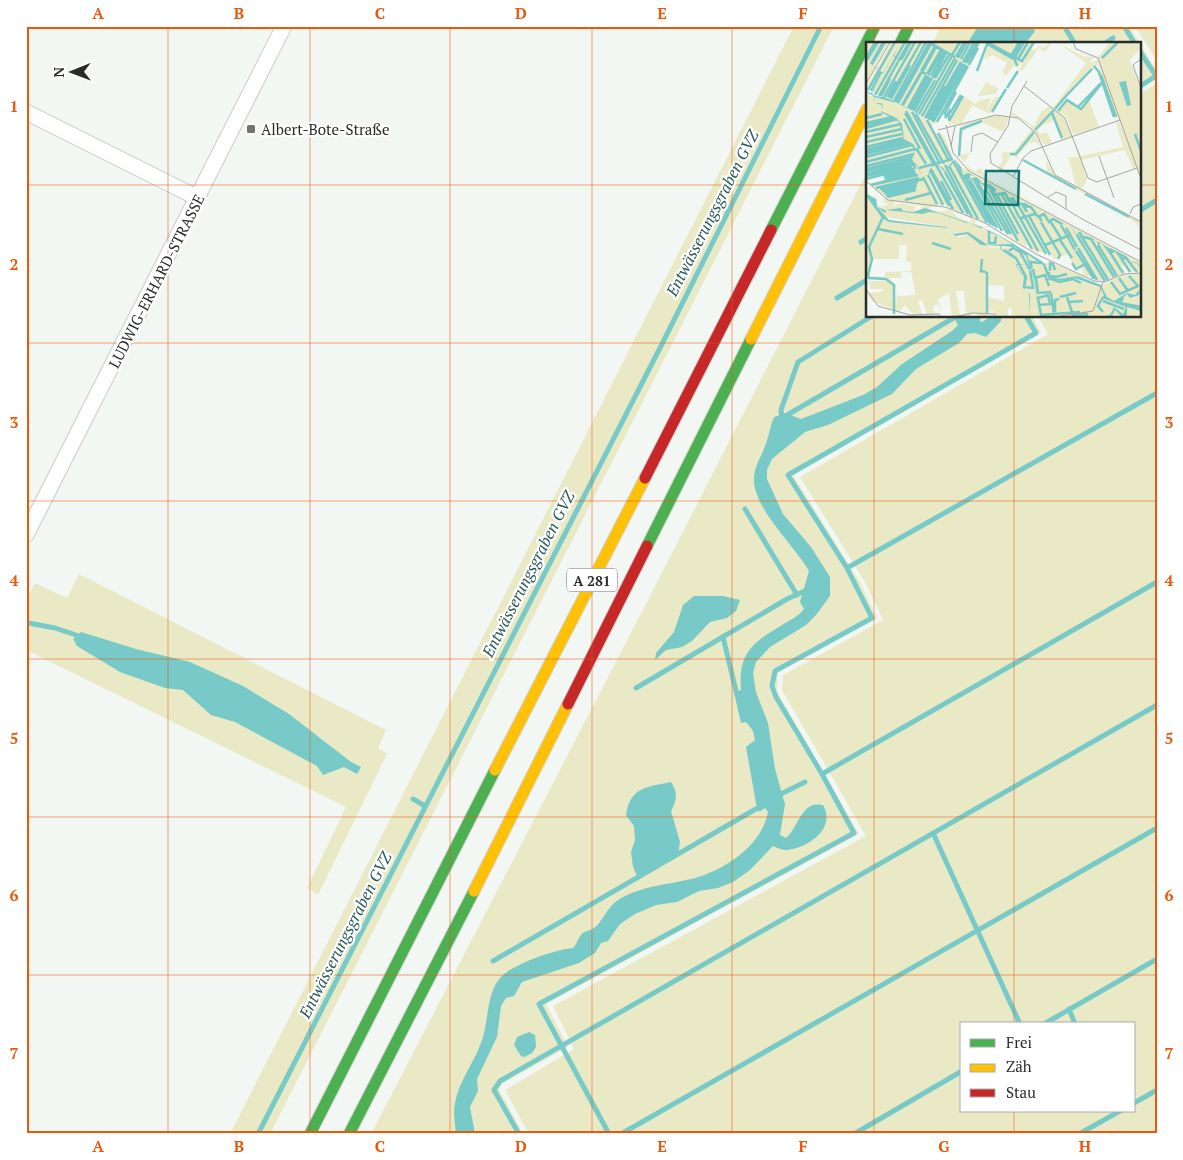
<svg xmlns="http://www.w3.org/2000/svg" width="1183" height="1160" viewBox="0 0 1183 1160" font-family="'PT Serif',serif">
<rect width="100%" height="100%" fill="#f3f7f4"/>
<!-- green -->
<path fill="#eae9c5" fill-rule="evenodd" d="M794,26H834L270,1134H230Z
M941,26H1129L1157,71V78L1139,89V44H932Z
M1135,26H1157V61Z
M1157,83V1134H529L505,1090L574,1049L553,1006L866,836L782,690L783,675L883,620L865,582L800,477L1048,334L1038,316H1139V94ZM962,1024H1134V1111H962Z
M867,172V316H1032L1041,332L793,475L861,584L877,618L778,672L777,691L782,700L859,834L546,1004L568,1047L503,1083L499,1089L523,1134H371L647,602Z
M79,574L386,730L378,748L387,754L318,895L307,888L346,807L26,650V599L35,583L67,598Z"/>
<!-- water -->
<path fill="#77cac7" d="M978,26H1033L1035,31L1025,44H967Z
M953,316H980V321L982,322L991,316H1001V321L986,337L975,333L967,334L959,343L916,369L892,394L828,425L805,432L772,459L767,470V479L783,514L811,547L830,577V596L816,615L806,625L770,647L756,662L753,673L756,692L768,723L775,769L785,804L780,835L786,838C799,827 801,800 823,805C836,828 810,847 788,850C783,851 778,848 773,846L750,870L733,882L718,888L699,891L677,902L656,905L635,914L620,924L608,941L601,943L595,953L579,963L522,982L514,996L506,998L501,1006L497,1037L477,1079L478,1091L470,1107L475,1134H456C455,1124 453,1113 455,1103C459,1080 475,1062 482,1040C489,1021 486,991 502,976C516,963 554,950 573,948C577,944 577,940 581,935C583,931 590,931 594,928C602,923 607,907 618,900C642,885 669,885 695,878C726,869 762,845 768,812L765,808L759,812L756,803L746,747L755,740L753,731L746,722L741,723L734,692L741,690C738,653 752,643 782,625C790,620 798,617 804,609L800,602L809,571C795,546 753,508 754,479C754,466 761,458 765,446C769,437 770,426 774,417L785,413L801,419L863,395L877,387L902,364L952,331L958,325Z
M694,596H723L740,600L736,611L727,618L710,622L692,641L682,647L666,650L655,660L656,653L674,632L683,605Z
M81,632L136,649L190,662L243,686L289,714L351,762L361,767L357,774L344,767L323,775L317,766L235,722L211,715L183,690L165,688L120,672L77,646L73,639Z
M671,782C678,793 677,800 671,811L680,842L678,855L638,878L633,867L631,852L635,840L634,826L626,815C630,787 647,787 671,782Z
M529,1032L535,1035L536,1047L532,1053L524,1057L521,1056L514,1045L517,1037Z"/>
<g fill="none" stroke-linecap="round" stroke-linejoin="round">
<!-- stream -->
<path stroke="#77cac7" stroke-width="5" d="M1064,26L1075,44
M1124,26L1135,44
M1104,44L1113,38
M1139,50L1156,76L1139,87
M1139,211L1157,200
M861,242L867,238
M837,298L867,280
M782,418L957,316
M782,418L781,410L798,362L872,316
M745,509L797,595
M847,568L1157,393
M28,623L55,628L82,637
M723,637L737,695H739
M636,688L787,599L807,590
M822,774L1157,582
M777,796L805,782
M413,799L425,806
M933,833L1020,1024
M493,961L761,806
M1069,1009L1075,1024
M1044,1024L1157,959
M1134,1103L1157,1090
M258,1134L663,342L821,26
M519,1134L494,1090L500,1081L1157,705
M609,1134L539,1004L854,833L822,774L776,697L772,686L775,671L872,618L847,568L788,475L1036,333L1026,316
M621,1134L1157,828
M854,1134L962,1071
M1079,1134L1120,1111"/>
<!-- street casing -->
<g stroke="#c9cbc9" stroke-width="17">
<path id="street" d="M26,112L198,198
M26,535L284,26"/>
</g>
<!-- fast casing -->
<g stroke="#d0d2d0" stroke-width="13">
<path id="fast" d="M900,44L909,26
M771,230L875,26
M647,546L751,339
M310,1134L495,770
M349,1134L474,891"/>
</g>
<!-- slow casing -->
<g stroke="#d0d2d0" stroke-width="13">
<path id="slow" d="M751,339L867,109
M495,770L645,478
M474,891L568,704"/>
</g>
<!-- jam casing -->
<g stroke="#d0d2d0" stroke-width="13">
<path id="jam" d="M645,478L771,230
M568,704L647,546"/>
</g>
<!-- street -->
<use href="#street" stroke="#fdfefd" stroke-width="15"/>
<!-- fast -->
<use href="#fast" stroke="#4caf50" stroke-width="11"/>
<!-- slow -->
<use href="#slow" stroke="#ffc107" stroke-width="11"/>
<!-- jam -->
<use href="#jam" stroke="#c62828" stroke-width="11"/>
</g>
<!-- grid -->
<path fill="none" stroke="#e8590c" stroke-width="1" stroke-opacity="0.55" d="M168,26V1134M310,26V1134M450,26V1134M592,26V1134M732,26V1134M874,26V44M1014,26V44M26,185H867M1139,185H1157M874,316V1134M1014,316V1024M26,343H1157M26,501H1157M26,659H1157M26,817H1157M26,975H1157M1014,1111V1134"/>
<!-- markers -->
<rect fill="#707371" stroke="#fff" stroke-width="2" x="246" y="124" width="10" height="10" rx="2.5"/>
<g text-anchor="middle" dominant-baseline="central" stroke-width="4.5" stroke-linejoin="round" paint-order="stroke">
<!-- shield labels -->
<rect fill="#fff" stroke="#6a6b6a" stroke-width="1" x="567" y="568.5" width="50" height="23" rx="4"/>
<g font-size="14" font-weight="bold" fill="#2a2c2a">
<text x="592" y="580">A 281</text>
</g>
<!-- poi labels -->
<g font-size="15" fill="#2a2c2a" stroke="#fff" text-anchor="start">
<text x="261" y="129">Albert-Bote-Straße</text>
</g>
<!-- street labels -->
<g font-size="15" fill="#2a2c2a" stroke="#fff">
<text transform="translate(156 281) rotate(-63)">LUDWIG-ERHARD-STRASSE</text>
</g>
<!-- water labels -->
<g font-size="16" font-style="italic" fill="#275957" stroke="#fff">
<text transform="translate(712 213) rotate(-63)">Entwässerungsgraben GVZ</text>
<text transform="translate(528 574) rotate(-63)">Entwässerungsgraben GVZ</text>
<text transform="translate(345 935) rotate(-63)">Entwässerungsgraben GVZ</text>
</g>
</g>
<!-- overview -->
<g transform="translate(866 42)">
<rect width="275" height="275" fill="#f3f7f4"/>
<path d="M0,0H23L0,41ZM25,0H114L112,7L70,82L0,46ZM123,0H167L151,27V20L140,14L150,21L140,34L136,30L141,21L127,13L118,17ZM183,0H186L179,10L173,6L156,29L153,28L165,6L169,8L173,4L179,6ZM191,0L216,14L228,15L223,21L232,18L233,21L189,67L187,66L220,21ZM244,0H275V6L264,18L275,49V136L234,30L232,15ZM120,40L133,47L129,52L112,54ZM1,49L7,56L21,57L68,82L65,86L67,91L76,92L80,98L87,117L83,119L89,117L96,125L275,221V229L264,230L259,223L256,225L260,230L243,238L232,222L242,238L233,239L229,233L226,235L228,239L224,237L225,233L222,236L218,234L215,225L210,227L201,212L192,217H187L184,211L168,210L163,202L159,204L133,186L83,166L81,161L77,163L63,133L67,122L78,123L81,120L66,121L63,126L62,138L76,163L62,166L69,170L84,168L93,176L105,180L104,177L110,178L108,181L145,200L147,197L148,203L178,222L184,220L218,235L216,237L221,240L220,238L237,243L257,233L275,231V275H174L173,270V275H146V266L142,267V274L138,275H130L126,267L120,275H111L112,271H104L106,275H86L83,251L72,257L74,264L75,273L72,262L67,264L69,272H61L56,258L52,259L56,273H48L39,263L33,270L6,259L2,251L16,250L17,247H5L2,239H24L28,245L31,266L30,246L27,241L20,236L4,235L3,228L0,236V154L16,175L15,180L17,176L23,180L81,186L86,193L94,195L101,192L123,205L144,206L148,203H122L102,190L91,193L80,185L19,175L10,163V157L12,155L11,163L16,165L23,162L17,160L18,156L30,160L25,165L34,161L49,164V168H53L56,164L25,158L10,148L14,145L9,146L3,141L19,139L16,133L0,137ZM33,203H41L40,219L45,221V229L19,230V235L4,234L6,217H33ZM35,230H45L50,253L31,254L30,243L23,236H35ZM121,243L138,244V259L121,255ZM90,249H98L100,272L94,273ZM97,54L110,62L112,59L125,56L120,68L129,55H134L124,72L106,63L96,81L82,83ZM201,58L213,67L223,58L233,85L207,93L201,75L192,69ZM183,64L198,75L206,94L195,98L188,79L177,83L172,88L174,92L181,90L186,101L178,103L164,83L145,73L146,70L168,84L175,70ZM127,74H143L139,87L137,90L116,80L100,86L95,94L94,113L104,111L98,121L110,130L114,125L119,135L275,217L104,128L93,114L92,113L94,87L100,84H91ZM253,75L270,125L267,127L259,108L215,118L221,137L217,146L210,144L202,115H214L207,96L215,114L257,105L250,81ZM166,87L175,105L170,100L163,101L151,114L155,118L145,113L136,128L132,126L138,117L135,115L137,110L147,111ZM157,118L181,130L180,118L188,132L272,178L275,186L266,178Z" fill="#eae9c5" fill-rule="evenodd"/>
<path d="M35,0L28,13L34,17L27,14L6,52L9,54L18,55L32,61L66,80L31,61L8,55L9,61H15L17,63L15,69L30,76L36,82L38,97L47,102L50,107L46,118L50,122L57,135L62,133L63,129L66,123H72L77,126L79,129L86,120L88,119L89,118L95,125L97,133L102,131L109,134L104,133V137L110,135L115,139L114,142L115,141H116L122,142L125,143L130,147L129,151L133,150L136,152L138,151H140L143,156L148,155L150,160H153L155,161H160L165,165L171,172V174L177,171L180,172L183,178L187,176L191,178L207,187L210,192L214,191H216L218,193L227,197L243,206L242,208L244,206L260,214L264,220H270L272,221L275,227L271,221L264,220L249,210L244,212L235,201L232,203L231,199L224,197L215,191L210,193L206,186L187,177L183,178L180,172L171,175L165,165L150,161L147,156L143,158L139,151L135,153L133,150L129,152L124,143L114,142L110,136L107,138L98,137L89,119L79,130L73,124H66L63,133L57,135L46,118L49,107L38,98L33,80L15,70L16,63L9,61L7,54L0,49L6,51L17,32L0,18L17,31ZM260,39L265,63L261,64L253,40ZM3,145L1,152L10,157L11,165L19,168L20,170L19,171L12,166L23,178L80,185L88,192L102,190L122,203L146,202L133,194L123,190L119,186H114L104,181H100L95,179L72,171L63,170L61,180L63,170L56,172L20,168L35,166L37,169L48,170L59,166L118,186L134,194L174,218L179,222L184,234L192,237L212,234L235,243L241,255L248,259L261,251L269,253L274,247L273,253L264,256L261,252L252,261L275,266V269L261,265V275L255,274L249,268L246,274H239L244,273L248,265L257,272L260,265L236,256L238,253L234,245L209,236L191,239L181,234L177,223L161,212L169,240L173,275L168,237L160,214L149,205L135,204L136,208L144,211L150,218V222H160L150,223L159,235L157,246L164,252L163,275V252L157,245L158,235L150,224V218L135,208L134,204L115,203L101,192L89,194L81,186L23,180L16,176L0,154Z" fill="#77cac7"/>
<path fill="none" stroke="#77cac7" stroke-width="2.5" d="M63,0L89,15M121,0L156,19L168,0M86,13L94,0M145,14L153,0M147,14L155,0M90,15L98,0M149,15L158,0M0,16L9,0M92,16L101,0M236,16L252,0M95,17L104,0M152,17L162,0M1,18L12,0M35,18L45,0M97,20L108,0M99,21L111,0M101,21L113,0M5,22L17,0M6,22L19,0M103,23L112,6M228,24L233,30L248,75M55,29L69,4L66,3M57,29L70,5L74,7M111,29L121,2L149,18L151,24M61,32L75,8M62,33L76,9M235,33L250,75M65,34L78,10M67,36L80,11M69,36L83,13M141,46L152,29M2,48L29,0M5,49L15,30M9,53L39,0M23,53L31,40M13,54L43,0M15,54L24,37M200,54L226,27M18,55L49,0M21,55L30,39M23,56L55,0M25,57L44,23M28,59L60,0M30,60L63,1M32,61L65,2M36,63L55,30M37,63L56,30L60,32M212,65L235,41M42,66L60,33M44,67L62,34M189,67L200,54M46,68L64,35M40,69L69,121M48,69L66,36M192,69L201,58L215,67L236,41M46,70L74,122M126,70L140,47M39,71L67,121M50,71L69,38M84,71L95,53M186,71L196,96M50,72L78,122M53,72L86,14M78,73L90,50M56,74L89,16M0,76L16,72M59,76L91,18M60,76L78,45M61,76L79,44M79,76L83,70V78M38,77L54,107M62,77L95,20M61,78L83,119M64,78L96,21M66,79L98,22M83,79L97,54M67,80L100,23M71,80L102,24M0,81L27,75M0,83L28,76M0,86L31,77M169,88L188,68M0,90L35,82M72,91L86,118M269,92L275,109M0,95L36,87M0,100L36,92M0,105L37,96M50,106L60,122M0,108L38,98M0,110L40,99M0,112L43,101M144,112H150L168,90M93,114L95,87L116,79M0,115L46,103M157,118L210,147M87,119L121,181M0,120L49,107M70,123L97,171M79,123L106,175M0,124L48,112M83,124L112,177M53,126L87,117M0,127L47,115M65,127L87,167M64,128L83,164M0,129L45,118L49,127M79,130L102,172M50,131L5,143L52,133M0,132L45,120M62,133L77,163M0,134L49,122M18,135L48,127M57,135L71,162M109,136L142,192M0,137L46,125M19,137L49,129M100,137L125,183M101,138L128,184M104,138L131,186M108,138L136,189M75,139L85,158M116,142L122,143L152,199M10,146L53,136M120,146L124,144L129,153L139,151L143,159L147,157L150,162H156L161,170M14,147L58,137M120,147L145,192M16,149L52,140M18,151L51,143M219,152L263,175M20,153L50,146M131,153L152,192M136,153L166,207M21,155L50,148M39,158L65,151M145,159L153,175M151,161L180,212M158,164L165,165L172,175M169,172L154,176L172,209M163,174L184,213M17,175L3,205L6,217L2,233L3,236L20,237L28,243V272M176,179L173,175L178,172L183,180L187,177L196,182M184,179L195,196M175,180L194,213L192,217M195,183L209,208M200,186L211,205M12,187L37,192M123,189V201H129L130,194M213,190L242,238M211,193L239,239M214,194L225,197L248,235M194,198L206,216M66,201L85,207M179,203L204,193M232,203L251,234M212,206L231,238M242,207L257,231M138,208L150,216L160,235L158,245L168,246M143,209L147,206L154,210L164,228M210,209L228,237M251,210L264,230M116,217L115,229L120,230M255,217L260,216L271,230M206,221L210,227L221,221M166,226L164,220L176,221M167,227L169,236L179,233L183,244M164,229L167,245M184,229V221L187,222L189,228M183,230V233L190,235L201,232M182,236L194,240L207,237L215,241M253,236L262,249M170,237L172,251L185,250M245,240L254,252L272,244L263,234M185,251L188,272L214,270M194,255L210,251M201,255L206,270M237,255L232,264L237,270M257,256L254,261L275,265M237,259L258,267M202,260L217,259M173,263L184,262L182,253L172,256L175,273L187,272M189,270V258L193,257M121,271V230M206,274L221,272V275"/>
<path fill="none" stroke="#a3a6a3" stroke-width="1" d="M207,0L210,7L232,16L275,137M275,17L267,23L275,46M0,42L24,0M158,44L199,76L222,136L231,140L271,126M146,64L142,84L124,112L125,121L216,177M146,64L161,39M80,83L87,111L103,129L275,220M72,88L130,73L152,76L170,91L189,133L275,180M85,104L89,84M105,110L107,94L116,91L132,100M233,114L248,156M147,135L157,116L165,109L254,78M0,139L22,158L79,165L117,180L170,212L228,239L239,240L258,232L275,231M181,156L190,150L200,154V167M264,172L267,165L275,162M216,177L275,208M0,247L12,264L44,273L73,272L75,275M87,275L107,271L128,272L130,275M189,275L227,269L237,240"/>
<path fill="#0f766e" fill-opacity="0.15" stroke="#0f766e" stroke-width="2.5" d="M120,129H153L152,163L119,162Z"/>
<rect width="275" height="275" fill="none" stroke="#2a2c2a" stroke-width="2.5"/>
</g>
<!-- border -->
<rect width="1183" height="1160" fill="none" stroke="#ffffff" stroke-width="55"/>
<!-- legend -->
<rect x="960" y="1022" width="175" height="90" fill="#ffffff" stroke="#aaabaa"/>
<rect x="970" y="1039" width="25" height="8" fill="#4caf50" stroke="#aaabaa"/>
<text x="1006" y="1048" font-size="15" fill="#2a2c2a">Frei</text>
<rect x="970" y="1064" width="25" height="8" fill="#ffc107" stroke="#aaabaa"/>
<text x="1006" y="1072" font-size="15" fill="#2a2c2a">Zäh</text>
<rect x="970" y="1089" width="25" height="8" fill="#c62828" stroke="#aaabaa"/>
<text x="1006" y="1098" font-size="15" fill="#2a2c2a">Stau</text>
<!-- north arrow -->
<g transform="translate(72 72) rotate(269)" stroke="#ffffff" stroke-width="4" paint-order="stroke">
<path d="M0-4L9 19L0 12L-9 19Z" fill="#2a2c2a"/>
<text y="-8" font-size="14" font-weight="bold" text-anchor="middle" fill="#2a2c2a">N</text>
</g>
<rect x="28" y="28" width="1128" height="1104" fill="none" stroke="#e8590c" stroke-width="2"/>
<g font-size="16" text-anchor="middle" font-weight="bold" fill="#e8590c">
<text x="98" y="19">A</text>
<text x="239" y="19">B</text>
<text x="380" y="19">C</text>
<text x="521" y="19">D</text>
<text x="662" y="19">E</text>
<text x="803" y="19">F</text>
<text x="944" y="19">G</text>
<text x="1085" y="19">H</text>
<text x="14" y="112">1</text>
<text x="1169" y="112">1</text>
<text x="14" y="270">2</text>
<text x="1169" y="270">2</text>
<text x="14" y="428">3</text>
<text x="1169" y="428">3</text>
<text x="14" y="586">4</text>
<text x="1169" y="586">4</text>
<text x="14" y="744">5</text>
<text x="1169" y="744">5</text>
<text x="14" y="901">6</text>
<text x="1169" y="901">6</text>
<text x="14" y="1059">7</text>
<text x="1169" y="1059">7</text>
<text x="98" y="1152">A</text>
<text x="239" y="1152">B</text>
<text x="380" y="1152">C</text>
<text x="521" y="1152">D</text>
<text x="662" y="1152">E</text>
<text x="803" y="1152">F</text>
<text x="944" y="1152">G</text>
<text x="1085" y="1152">H</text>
</g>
</svg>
